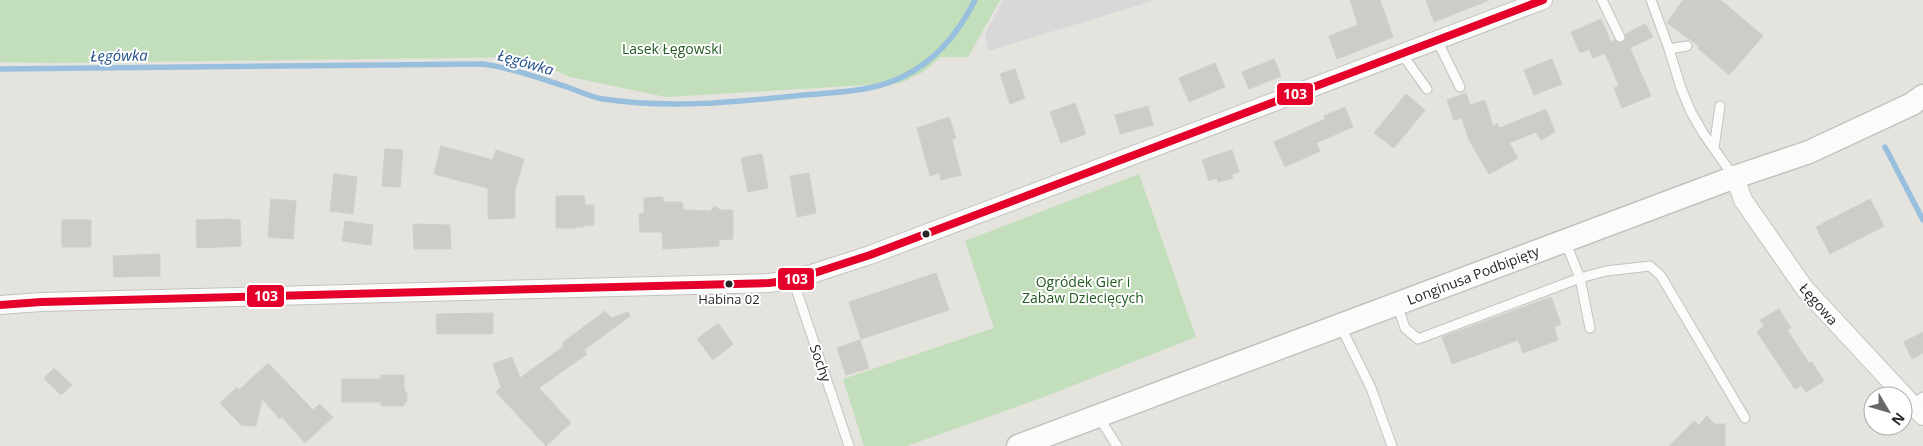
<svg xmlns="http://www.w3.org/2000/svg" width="1923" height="446" viewBox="0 0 1923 446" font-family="'Open Sans',sans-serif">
<rect width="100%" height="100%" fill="#e4e3de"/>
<!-- industrial -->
<path fill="#dad7d9" d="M1003,0H1156L988,51L985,34Z"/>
<!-- green -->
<path fill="#c2deba" d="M0,0H1000L968,57H941L923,72L901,83L666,97L570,77L525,57L51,63L0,62Z
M1139,174L1196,337L1041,398L907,446H864L843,379L994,328L965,241Z"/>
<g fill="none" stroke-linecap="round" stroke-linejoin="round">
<!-- stream -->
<path stroke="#99bfdf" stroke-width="5.5" d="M0,69L483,64C512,68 539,78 567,87C579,91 591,97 603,99C670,109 737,102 804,95C837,92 874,92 904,76C937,60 959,32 975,0
M1885,147L1923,220"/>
</g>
<!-- building -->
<path fill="#cdccc9" stroke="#cfcfca" d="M1350,0H1380L1393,37L1337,59L1329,36L1358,25Z
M1426,0H1487V1L1434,22Z
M1683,0H1721L1763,36L1729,75L1698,48L1699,46L1667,23Z
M1601,19L1611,42L1615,40L1619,43L1625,41L1626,34L1645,24L1653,37L1630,48L1651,96L1622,108L1614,88L1619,86L1605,53L1593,58L1589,49L1580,53L1571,32Z
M1274,59L1281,76L1249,89L1242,72Z
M1552,59L1562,84L1534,95L1524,70Z
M1215,63L1225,87L1189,102L1179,78Z
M1015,69L1025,98L1010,104L1000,74Z
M1466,93L1470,105L1485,100L1493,127L1497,123L1500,128L1546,109L1555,132L1541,140L1536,132L1509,143L1518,158L1489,174L1469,140L1462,118L1454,120L1447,100Z
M1406,94L1425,110L1394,148L1374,133Z
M1075,103L1086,134L1061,143L1050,112Z
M1148,106L1153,125L1120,134L1115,115Z
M1345,107L1353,127L1316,143L1320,151L1285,167L1274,142L1325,119L1324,116Z
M949,117L956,138L952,140L961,175L941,180L939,173L930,176L917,128Z
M441,146L493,160L496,150L524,159L515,190V218L488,219V188L434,174Z
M385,149L403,150L400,187L382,186Z
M1232,150L1239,172L1232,174L1233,178L1218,182L1217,178L1209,181L1202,160Z
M762,154L768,188L748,192L741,158Z
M809,173L816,213L797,217L790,176Z
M334,174L357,177L353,214L330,211Z
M556,196H584L585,205H594V225H585L584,227H576L577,228H556Z
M663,197V202H682L683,210L710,211L715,206L720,210H733V239L719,240V246L663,249L662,232H640L639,214L644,213V198Z
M271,199L296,201L293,239L268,237Z
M1870,199L1884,226L1830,254L1816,227Z
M232,219V220H240L241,246L197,248L196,220Z
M62,220H91V247H62Z
M345,221L373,225L371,245L342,241Z
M413,224L450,225L451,249H414Z
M160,254V276L114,277L113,256Z
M936,273L949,310L861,339L849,302Z
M1551,297L1561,324L1554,327L1558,340L1523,353L1518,340L1452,364L1442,337Z
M1779,309L1791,328L1787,330L1809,363L1812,362L1824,381L1806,392L1801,385L1795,389L1757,332L1764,326L1760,320Z
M605,311L611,318L628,312L630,316L584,350L587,354L539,388L571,423L546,446L496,392L501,387L493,364L512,357L520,378L564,346L562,343Z
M493,313V334H437L436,314Z
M718,323L733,344L713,360L697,339Z
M1923,332V353L1912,359L1904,342Z
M860,340L869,368L846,375L837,348Z
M268,363L313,410L320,404L333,417L305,443L282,417L280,419L262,399L256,426L241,425L220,403L237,387L239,390Z
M54,368L72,385L61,395L44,378Z
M381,375H404V389L407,394V401L403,406H381V402H342V379H381Z
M1707,416L1715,424H1725V446H1669L1694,421L1699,425Z"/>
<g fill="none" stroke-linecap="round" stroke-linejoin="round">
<!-- service casing -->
<g stroke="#c3c2c3" stroke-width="11">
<path id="service" d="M1602,0L1620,37
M1651,0L1669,49L1681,88L1691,112L1703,133L1734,177
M1437,40L1460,87
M1669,49L1687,46
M1402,54L1427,89
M1714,148L1720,106
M1565,241L1580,278L1590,328
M793,280L849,446
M1397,304L1405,328L1418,339L1580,278L1606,271L1650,266L1661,276L1745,418
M1340,325L1371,388L1392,446
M1912,404L1923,397
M1098,416L1117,446"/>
</g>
<!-- minor casing -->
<g stroke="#c3c2c3" stroke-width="20">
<path id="minor" d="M1735,177L1743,200L1805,289L1923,416
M0,305L41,302L769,283L793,280L870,255L1543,0"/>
</g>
<!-- tertiary casing -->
<g stroke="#c3c2c3" stroke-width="25">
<path id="tertiary" d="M1018,446L1735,177L1809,152L1912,104L1923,96"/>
</g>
<!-- service -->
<use href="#service" stroke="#fbfbfa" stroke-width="9"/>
<!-- minor -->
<use href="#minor" stroke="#fbfbfa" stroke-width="18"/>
<!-- tertiary -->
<use href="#tertiary" stroke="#fbfbfa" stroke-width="22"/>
<!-- bus-1 casing -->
<g stroke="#fff" stroke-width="11">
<path id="bus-1" d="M0,305L41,302L769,283L793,280L870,255L1543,0"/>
</g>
<!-- bus-1 -->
<use href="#bus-1" stroke="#e4002b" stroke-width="8"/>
</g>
<!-- markers -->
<g fill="#272727" stroke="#fff" stroke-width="2">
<circle cx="926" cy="234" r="4.5"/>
<circle cx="729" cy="284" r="4.5"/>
</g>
<g text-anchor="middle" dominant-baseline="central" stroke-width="4" stroke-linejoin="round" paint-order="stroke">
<!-- bus labels -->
<g font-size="13" fill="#272727" stroke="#fff">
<text x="729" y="299">Habina 02</text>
</g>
<!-- park labels -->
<g font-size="14" fill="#225a21" stroke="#fff">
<text x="672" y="48">Lasek Łęgowski</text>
<text x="1083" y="281">Ogródek Gier i<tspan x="1083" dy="16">Zabaw Dziecięcych</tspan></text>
</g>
<!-- street labels -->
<g font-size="14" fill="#272727" stroke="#fff">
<text transform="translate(1473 275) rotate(-21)">Longinusa Podbipięty</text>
<text transform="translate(1819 304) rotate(49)">Łęgowa</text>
<text transform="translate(821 363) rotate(71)">Sochy</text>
</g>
<!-- water labels -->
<g font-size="15" font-style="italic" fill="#1d4d86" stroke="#fff">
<text transform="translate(119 55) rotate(-1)">Łęgówka</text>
<text transform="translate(526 62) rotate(16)">Łęgówka</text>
</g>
</g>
<g stroke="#fff" stroke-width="2">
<rect x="1276" y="82" width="38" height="24" rx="5" fill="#e4002b"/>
<rect x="777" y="267" width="38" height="24" rx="5" fill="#e4002b"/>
<rect x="246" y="284" width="39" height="24" rx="5" fill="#e4002b"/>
</g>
<g font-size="14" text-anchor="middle" font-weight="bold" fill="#fff">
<text x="1295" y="99">103</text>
<text x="796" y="284">103</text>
<text x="266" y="301">103</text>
</g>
<!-- north arrow -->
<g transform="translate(1888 411) rotate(128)"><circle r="24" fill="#ffffff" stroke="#a9a9a9"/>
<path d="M0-4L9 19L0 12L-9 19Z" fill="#696967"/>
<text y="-8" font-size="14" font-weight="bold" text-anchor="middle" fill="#272727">N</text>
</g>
</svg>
